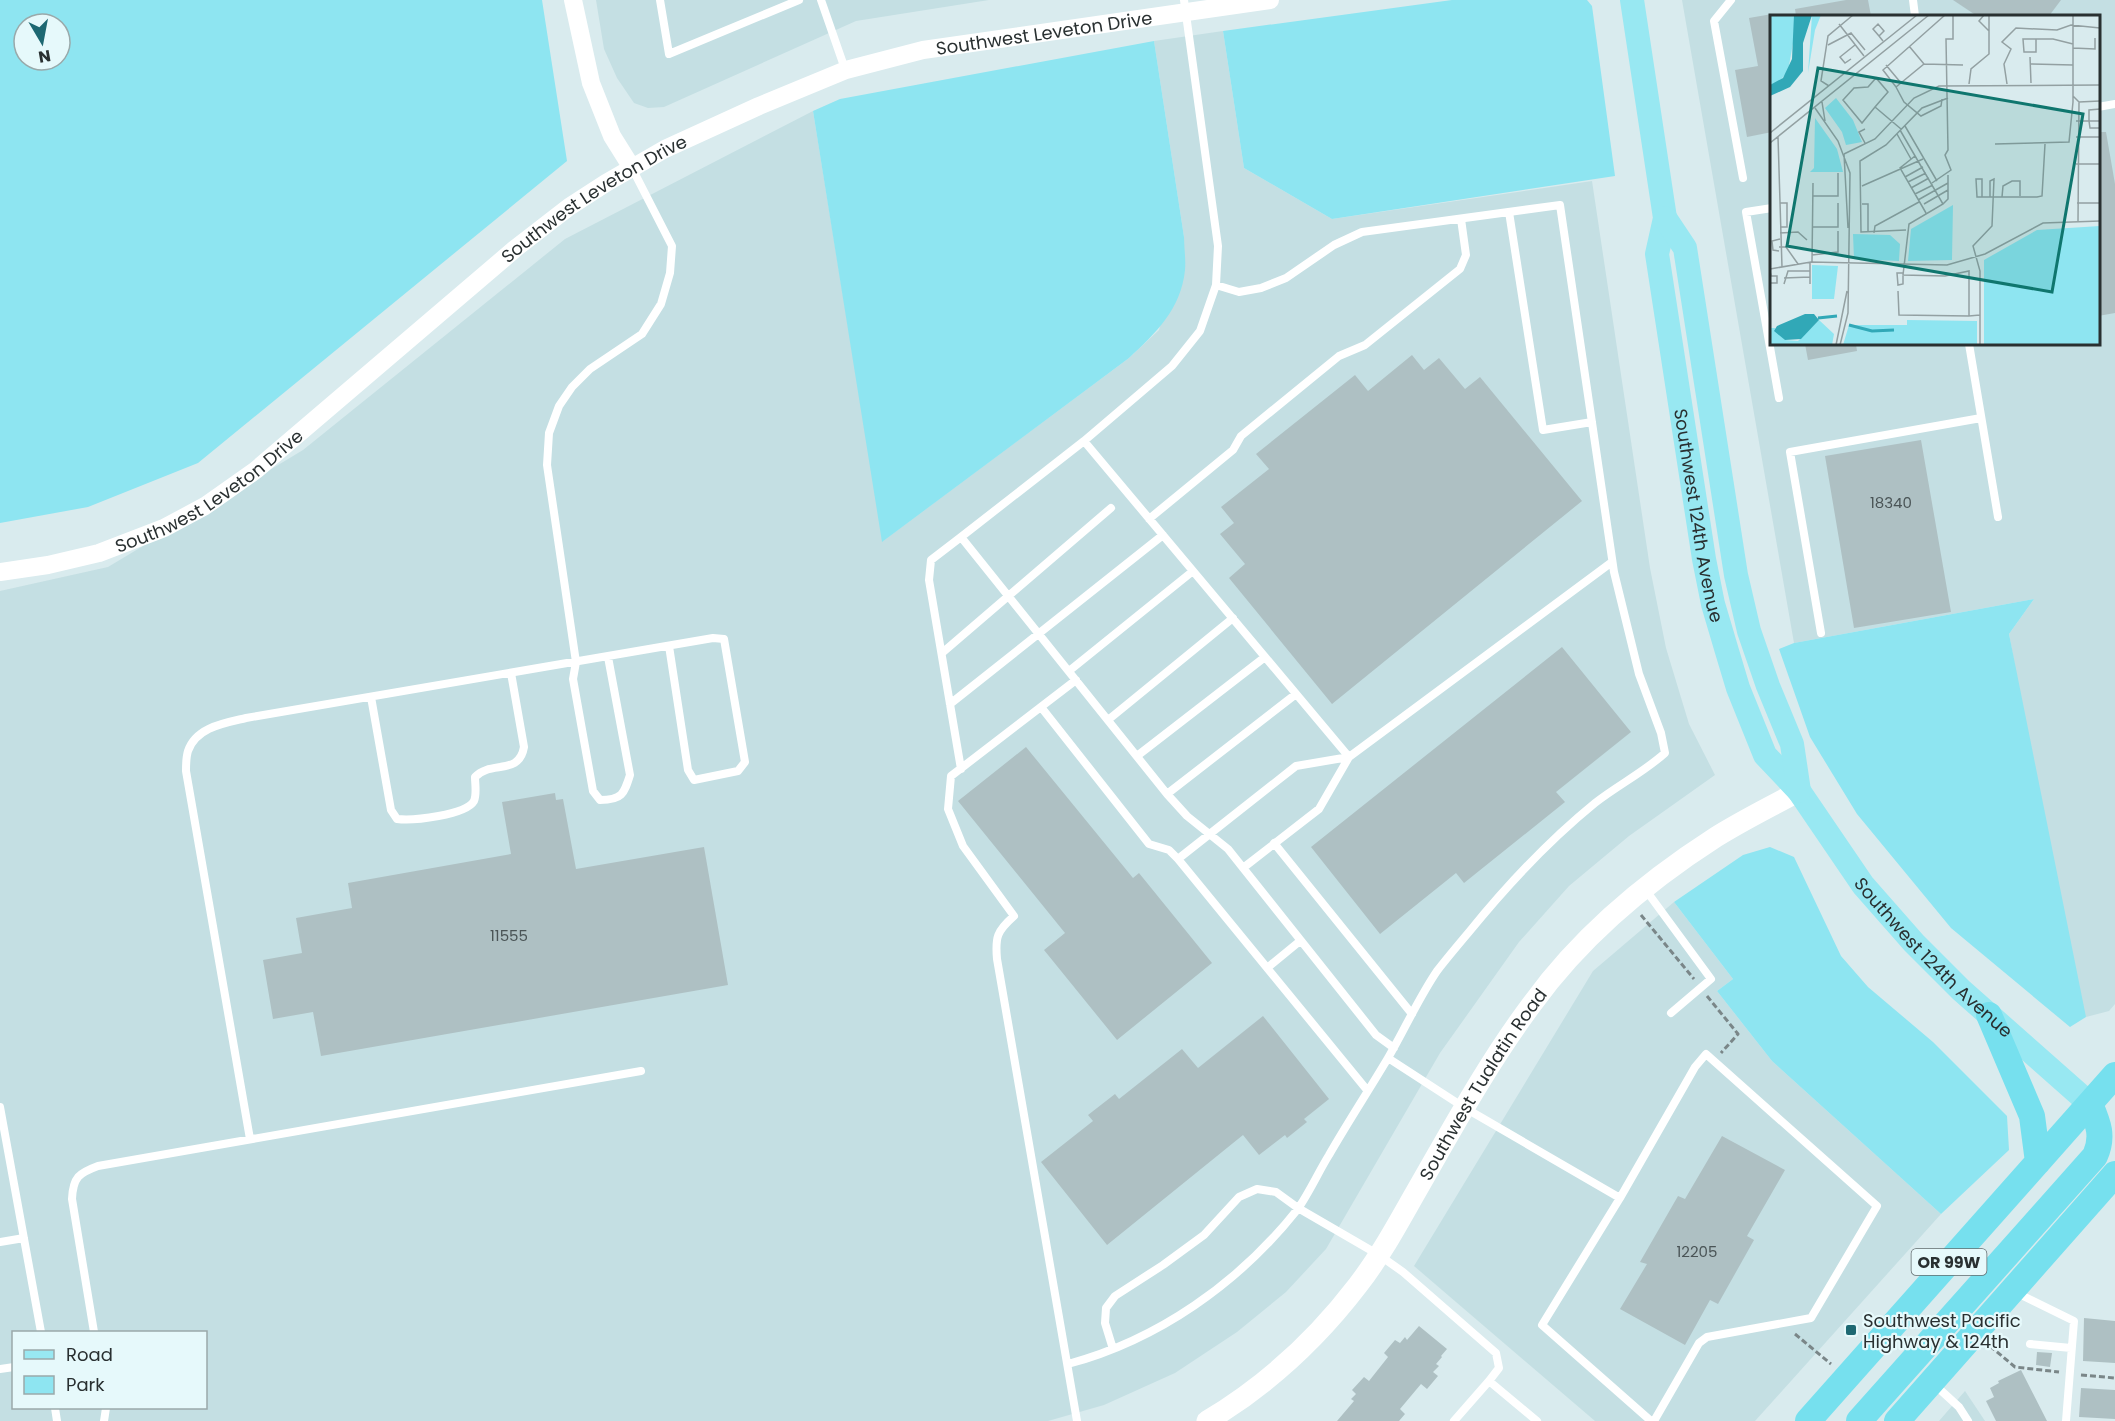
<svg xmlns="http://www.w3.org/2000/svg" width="2115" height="1421" viewBox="0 0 2115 1421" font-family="Poppins,sans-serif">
<rect width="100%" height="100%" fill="#d9ebee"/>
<!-- built -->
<path fill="#c4dfe3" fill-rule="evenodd" d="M596,0H989L856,21L664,107L648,108L634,103L617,78L604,49Z
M1682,0H2115V1004L2109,1011L2086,1017L2077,1005L2009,634L2034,599L1794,643ZM1772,16H2098V344H1772Z
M1223,31L1244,168L1332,219L1592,181L1650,568L1666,648L1689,724L1715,775L1629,836L1569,886L1519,942L1440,1053L1326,1249L1286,1292L1237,1332L1175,1373L1104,1405L1048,1421H0V591L108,567L303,450L565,239L813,111L883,541L1129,358L1159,330L1184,237L1154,41ZM14,1332H206V1408H14Z
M1674,902L1733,979L1717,991L1772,1061L1941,1214L1755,1421H1595L1414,1266L1593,971Z
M1965,1391L1985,1421H1939Z"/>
<!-- green -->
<path fill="#8ee5f1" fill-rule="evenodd" d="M0,0H542L567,161L198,463L88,507L0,523ZM24,24H60V60H24Z
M1452,0H1587L1592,6L1615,176L1332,219L1244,168L1223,31Z
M1154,41L1184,237C1184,248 1186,259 1185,270C1181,309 1156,333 1129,358L882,542L813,111L840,99Z
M2034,599L2009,634L2086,1017L2070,1027L1951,928L1857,814L1810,737L1779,649L1794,643Z
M1770,847L1794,857L1841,956L1868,987L1933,1042L2007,1116L2009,1150L1941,1214L1772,1061L1717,991L1733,979L1674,902L1743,855Z"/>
<!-- building -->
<path fill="#aec0c3" d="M1846,0H1868L1871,16H1796L1795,9Z
M1953,0H2061L2049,16H1977Z
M1772,14V132L1747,137L1735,70L1758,66L1749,18Z
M2098,132H2106L2115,184V313L2098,316Z
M1805,344H1856L1857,351L1808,360Z
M1412,355L1424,370L1439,358L1465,389L1480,377L1582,501L1332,704L1229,578L1245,564L1220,534L1234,523L1221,507L1269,469L1256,454L1355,375L1368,391Z
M1921,440L1951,612L1854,628L1825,456Z
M1562,647L1631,732L1556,792L1565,802L1464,883L1456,873L1380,934L1311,847Z
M1026,747L1133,878L1139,873L1212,963L1117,1040L1044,950L1065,933L958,801Z
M555,793L556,800L563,799L576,869L704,847L728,985L321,1056L313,1012L273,1019L263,960L302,953L296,918L352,908L348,883L511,854L502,802Z
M1263,1016L1329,1099L1304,1119L1307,1122L1287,1138L1285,1135L1259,1155L1243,1135L1107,1245L1041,1162L1093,1121L1088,1115L1115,1094L1119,1099L1182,1049L1198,1068Z
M1722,1136L1785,1170L1747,1236L1754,1240L1718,1304L1710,1300L1685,1345L1620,1309L1647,1264L1640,1262L1678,1196L1685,1199Z
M2084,1318L2115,1321V1363L2083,1361Z
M1419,1326L1447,1349L1441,1356L1442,1357L1436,1364L1439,1366L1433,1372L1438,1376L1427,1389L1421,1384L1400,1409L1405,1414L1399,1421H1337L1354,1401L1351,1399L1356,1394L1352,1390L1364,1377L1369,1381L1388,1357L1384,1353L1395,1340L1400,1343L1405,1337L1407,1340Z
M2037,1352L2052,1353L2050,1367L2036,1365Z
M2021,1370L2047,1421H1996L1986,1401L1994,1397L1990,1388L1999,1383L1998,1381Z
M2081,1388L2115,1390V1419L2079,1417Z"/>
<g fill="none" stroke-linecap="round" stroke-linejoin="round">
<!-- path -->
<path stroke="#7a8688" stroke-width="3" stroke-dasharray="6 3" stroke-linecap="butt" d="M1641,915L1694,979
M1707,996L1738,1034L1721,1053
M1795,1334L1831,1364
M1990,1346L2015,1367L2059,1372
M2081,1375L2115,1378"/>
<!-- service -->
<path stroke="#fff" stroke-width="8" d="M660,0L669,54L799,0
M821,0L845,69
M1184,0L1218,246L1216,285L1200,331L1172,366L1084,441L961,537L1167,794L1187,816L1228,849L1376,1035L1394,1048
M1731,0L1714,21L1743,178
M1913,0L1915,16
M2098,107L2115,104
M1772,208L1746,212L1779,398
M1509,212L1543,430L1592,422
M1969,344L1998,517
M1084,441L1349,757L1319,809L1243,868
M1149,519L1233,450L1241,436L1339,356L1365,345L1460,269L1466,255L1461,219
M961,537L931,560L929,580L961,769
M1821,633L1790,452L1981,418
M942,653L1111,508
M608,657L630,775C624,794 622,800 600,800L593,791L573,679L576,662L547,465L549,433L559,406L572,387L590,369L642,334L661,304L670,273L672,246L632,168
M1069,671L1193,571
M1076,680L951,776L948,809L963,846L1014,916C997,931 995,937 997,959L1077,1421
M371,697L391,810L397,819C413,821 466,815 474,801C477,794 475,784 475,777C491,760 519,776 524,747L511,673
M950,704L1163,535
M1041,707L1149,844L1169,850L1178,859L1367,1090
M1108,720L1233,618
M1137,756L1265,657
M1167,794L1296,694
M1274,843L1412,1014
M1178,859L1296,766L1349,757L1612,562
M1645,889L1711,979L1671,1013
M1267,968L1300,941
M1388,1058L1465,1108L1620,1198
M0,1107L41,1332
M250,1139L186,771C186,765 186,757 188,751C196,727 225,723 246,718L713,638L724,639L745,762L738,771L694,780L688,770L669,646
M0,1242L24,1238
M2017,1293L2074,1321L2066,1421
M94,1332L72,1199C73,1177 79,1173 98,1166L641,1071
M2030,1344L2071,1348
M1113,1349L1105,1323L1106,1308L1115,1296L1163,1265L1204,1235L1239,1197L1257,1189L1276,1192L1298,1208L1379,1255L1403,1272L1496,1353L1499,1368L1489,1381
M1068,1364C1158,1340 1239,1283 1297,1210C1308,1195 1319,1171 1329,1155C1348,1122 1369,1090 1388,1058C1405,1029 1418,999 1437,971C1447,958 1458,945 1469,932C1508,884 1547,842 1595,803C1618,785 1644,772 1665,753L1661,733L1639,674L1614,572L1560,205L1362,232L1334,245L1286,278L1261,288L1239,292L1216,285
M0,1369L14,1367
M1935,1385L1959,1407L1968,1421
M55,1408L57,1421
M104,1421L106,1408
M1454,1421L1489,1381L1537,1421
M1651,1421L1542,1325L1620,1198L1695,1067L1706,1054L1877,1206L1811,1318L1707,1337L1699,1343L1654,1421"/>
<!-- tertiary -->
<g stroke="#fff" stroke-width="18">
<path d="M573,0L591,83L612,136L632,168"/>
<path id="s1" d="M0,572L48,565L99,553L164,528L205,506L256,470L516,248L569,207L606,183L665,149L759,106L846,70L923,50L1270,0"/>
</g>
<!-- secondary -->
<path stroke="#fff" stroke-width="21" id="s2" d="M1207,1421C1266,1386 1316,1340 1358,1285C1379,1258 1396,1227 1413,1197C1451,1131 1487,1064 1532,1004C1581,936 1646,882 1716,837C1743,820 1772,806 1799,791"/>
<!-- primary -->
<g stroke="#98e8f2" stroke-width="24">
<path id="s3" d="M1632,0L1665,218L1657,254L1704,559L1713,604L1726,648L1738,688L1765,755L1799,791L1863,885L1914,943L1961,990L2090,1104"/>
<path d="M1665,218L1685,248L1736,575L1749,631L1768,686L1792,744L1799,791"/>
</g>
<!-- trunk -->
<path stroke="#76e0ee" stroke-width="26" d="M1989,1015L2032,1116L2038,1162
M1808,1421L2115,1075
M1859,1421L2095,1156C2104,1136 2098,1123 2090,1104
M1897,1421L2115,1174"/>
</g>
<!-- markers -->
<rect fill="#1d6872" stroke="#e6f9fb" stroke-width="2" x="1845" y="1324" width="12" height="12" rx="3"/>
<g text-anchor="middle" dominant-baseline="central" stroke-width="4.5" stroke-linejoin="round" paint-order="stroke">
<!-- number labels -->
<g font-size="15" fill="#4a5456">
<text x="1891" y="502">18340</text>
<text x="509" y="935">11555</text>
<text x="1697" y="1251">12205</text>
</g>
<!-- shield labels -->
<rect fill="#e6f9fb" stroke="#626c6e" stroke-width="1.5" x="1911.5" y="1249" width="75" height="26" rx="4.5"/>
<g font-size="16" font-weight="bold" fill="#293031">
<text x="1949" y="1262">OR 99W</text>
</g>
<!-- street labels -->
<g font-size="18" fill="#293031" stroke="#e6f9fb">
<text stroke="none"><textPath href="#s1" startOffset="1200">Southwest Leveton Drive</textPath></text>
<text stroke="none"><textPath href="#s1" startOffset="714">Southwest Leveton Drive</textPath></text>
<text stroke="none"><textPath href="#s1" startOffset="228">Southwest Leveton Drive</textPath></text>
<text stroke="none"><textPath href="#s3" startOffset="522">Southwest 124th Avenue</textPath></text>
<text stroke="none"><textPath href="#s3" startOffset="1036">Southwest 124th Avenue</textPath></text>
<text stroke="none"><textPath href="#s2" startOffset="441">Southwest Tualatin Road</textPath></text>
</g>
<!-- poi labels -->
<g font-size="18" fill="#293031" stroke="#e6f9fb" text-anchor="start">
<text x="1863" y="1320">Southwest Pacific<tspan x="1863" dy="21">Highway &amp; 124th</tspan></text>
</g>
</g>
<!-- overview -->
<g transform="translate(1770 15)">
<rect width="330" height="330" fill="#d9ebee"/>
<path d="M0,0H24L25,17L18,56L9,67L0,70ZM42,0H51L45,15L38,58ZM66,83L83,105L92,127L76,130L72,117L55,93ZM45,103L67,134L73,157H40L44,153ZM183,190L182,245L138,246L141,214ZM330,211V330H214V245L267,215ZM83,219L120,220L130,229L129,246L84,244ZM42,250L68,251L64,284H42ZM49,305L64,319L62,330H0V313H5L15,325L28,326ZM137,305L207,306V330H73L79,310H137Z" fill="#8ee5f1"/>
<path d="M24,0H42L33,28V56L20,72L0,81V70L13,63L22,44ZM35,299H44L49,305L31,324L15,325L4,316L7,311Z" fill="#31a8b7"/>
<path fill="none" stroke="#31a8b7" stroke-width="3" d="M48,303L67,301M79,310L102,316L124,315"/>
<path fill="none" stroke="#93a0a2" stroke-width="1.5" d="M175,0L113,55L126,72L154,49L193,50M214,0L209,6L219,16M69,9L94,41M109,21L114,16L108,9L103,14L109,21L113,26M266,24V37H254L253,24H283L303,29M58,30L81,18L95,35M139,31L154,49M303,33L325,34V23M260,42L261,68M81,44L75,48L70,42L85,30M260,49L303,50M116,50L131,68M199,69L201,54L219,39V0M237,69L234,49L241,34L232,27L246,13L287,15L301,10L330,13M59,71L51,66L58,21L83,0M126,72L134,87L151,101L171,91L172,84M303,81L309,87L330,86M52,87L55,106M105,92L92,108L73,85L84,73L98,72L106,63L118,77L105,92L131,114M45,93L68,126L80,158L78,298L70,330M330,94L319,95V106L320,113H330M306,106H330M135,111L167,166M130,115L173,189L139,209L133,260L175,261L199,256V301L210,300M0,118L147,0M127,119L141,144M8,122L12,252M306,122H330M0,128L159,0M95,128L89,117L95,114M225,129L299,127L303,87V0M74,139L105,124L144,83L169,71L330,70M74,139L78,213M145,141L130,153L156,198M306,149H330M135,162L153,152M138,167L156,158M162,168L181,155L175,140L178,135L176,24H183V0M92,171L153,144M141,173L159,163M145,179L163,170M43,181H68V158M212,182V164H206L207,182H267L272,181L275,129M232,182L233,171L242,166H250V181M148,185L178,168M10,188H17V212H10M307,188H330M92,189H98V217M154,189L178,175M173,189L178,184V160M308,206L309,87M43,212H68V188M136,215L91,217L90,146L116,130L152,93L178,83M10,218L28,217L37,225M104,218L105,211L149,187M9,232H16L28,249M9,236L3,235L2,226L10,224M42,240L68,237V216M40,247V269M42,247L43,168M0,254L41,247L177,250L215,239L273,208L330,206M0,256L1,261H7V268H0M133,258H127L128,270L133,269V260M14,263L40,262M14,269L18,256H40M128,276L129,300L199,301M66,330L77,276M210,330V256L203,231L222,211L224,164L220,166V182"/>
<path fill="#0f766e" fill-opacity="0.15" stroke="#0f766e" stroke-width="3" d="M48,53L313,99L282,277L17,231Z"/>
<rect width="330" height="330" fill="none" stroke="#293031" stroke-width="3"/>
</g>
<!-- legend -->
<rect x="12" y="1331" width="195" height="78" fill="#e6f9fb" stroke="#9aa9aa" stroke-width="1.5"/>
<rect x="24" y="1350" width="30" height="9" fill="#98e8f2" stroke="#9aa9aa" stroke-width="1.5"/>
<text x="66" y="1361" font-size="18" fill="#293031">Road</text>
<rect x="24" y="1376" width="30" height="18" fill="#8ee5f1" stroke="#9aa9aa" stroke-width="1.5"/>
<text x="66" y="1391" font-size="18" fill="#293031">Park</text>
<!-- north arrow -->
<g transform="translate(42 42) rotate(170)"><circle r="28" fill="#e6f9fb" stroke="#9aa9aa" stroke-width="1.5"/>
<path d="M0-4.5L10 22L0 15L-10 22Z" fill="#1d6872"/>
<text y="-9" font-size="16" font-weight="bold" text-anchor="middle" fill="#293031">N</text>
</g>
</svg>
